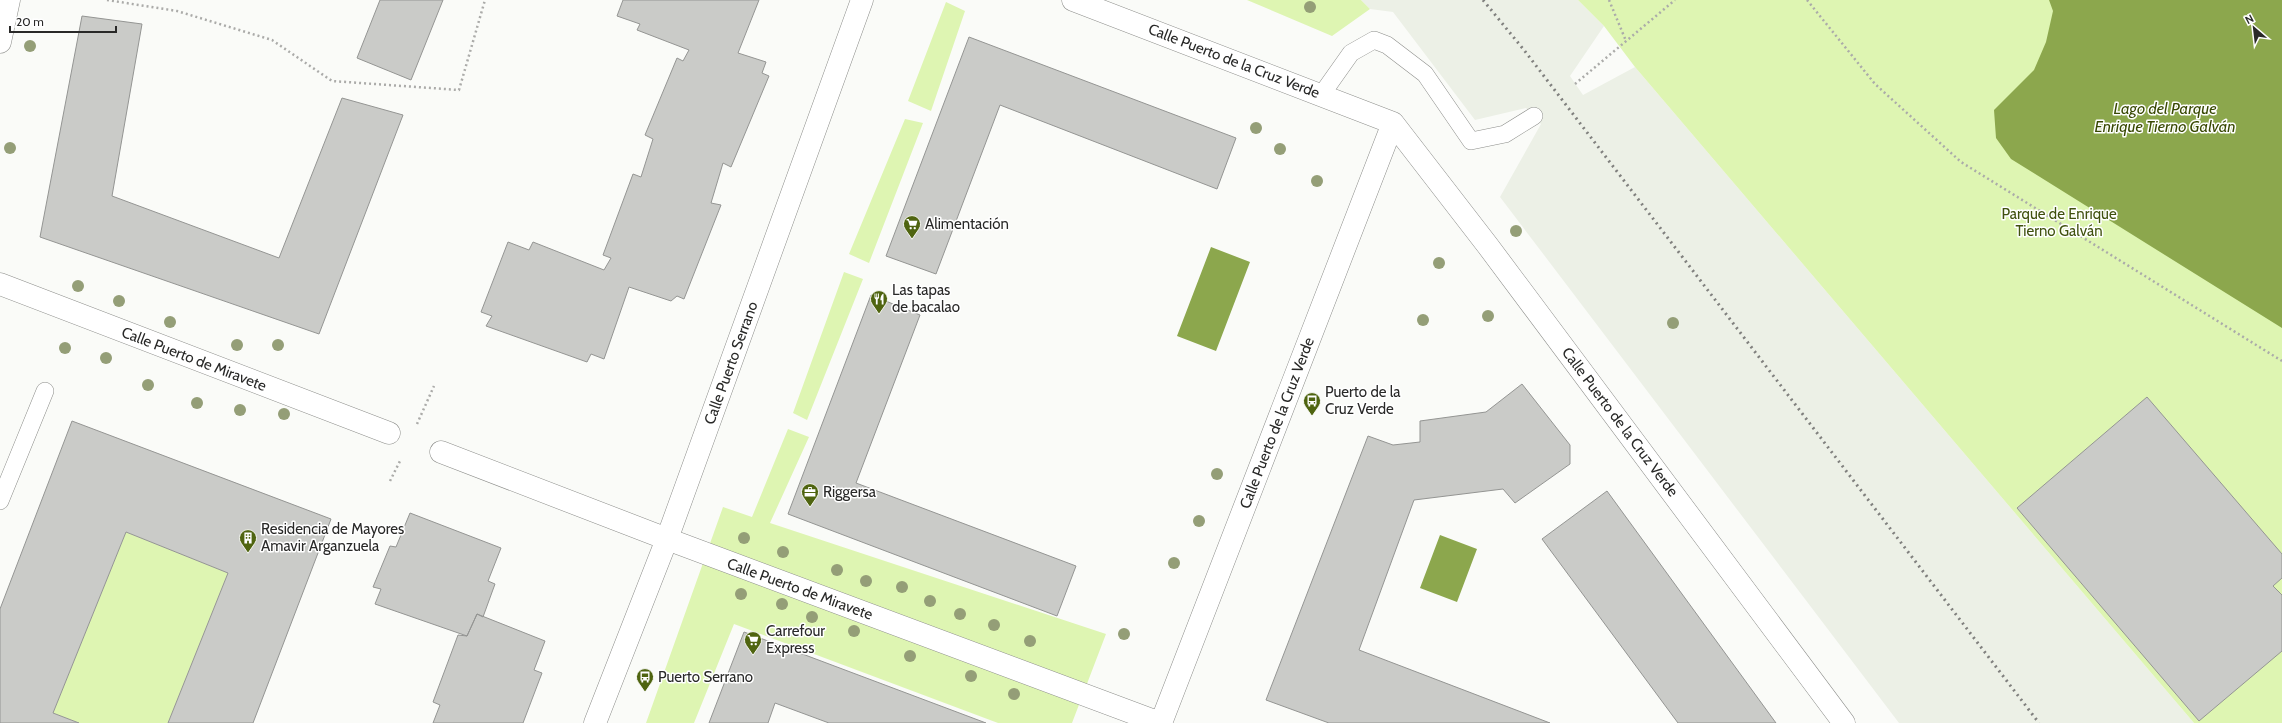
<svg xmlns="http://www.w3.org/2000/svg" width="2282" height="723" viewBox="0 0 2282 723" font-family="Cabin,sans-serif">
<rect width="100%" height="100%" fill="#fafbf8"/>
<!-- built -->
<path fill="#ecf0e6" d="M1361,0H1578L1604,26L1570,76L1583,95L1635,67L2194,723H1899L1500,197L1541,124L1526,108L1475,120L1393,12L1370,9Z"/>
<!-- green -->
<path fill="#def5b2" d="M1247,0H1361L1370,9L1332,36Z
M1578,0H2282V723H2194L1635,67L1604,26Z
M946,2L965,11L931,111L908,101Z
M905,119L923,123L869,263L849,254Z
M844,272L863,279L807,420L793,413Z
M788,429L809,437L770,523L1106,634L1072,723H998L734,624L694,723H646L723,507L752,517Z
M126,532L228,573L168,723H79L53,713Z"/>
<!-- water -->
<path fill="#8ca74d" d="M2049,0H2282V328L2011,159L1996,138L1994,110L2034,70L2046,42L2053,11Z
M1211,247L1250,262L1216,351L1177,336Z
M1440,535L1477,549L1457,602L1420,588Z"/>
<!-- building -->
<path fill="#cacbc8" stroke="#949593" d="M380,0H443L411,80L357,58Z
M623,0H759L738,53L766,62L762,73L769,76L731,167L723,163L711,203L721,205L684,299L677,296L671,301L629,287L604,359L591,354L587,362L486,326L492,316L481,312L508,242L529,250L533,242L604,270L611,258L603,255L633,174L641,177L653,139L645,135L677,58L683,61L689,50L637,30L640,24L617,16Z
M82,16L142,24L112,196L279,258L342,98L403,115L319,334L40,237Z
M969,37L1236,138L1217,189L1000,105L936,274L886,256Z
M871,295L920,315L856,483L1076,566L1057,616L788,514Z
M1522,384L1570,445V464L1515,503L1503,489L1414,500L1359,650L1550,723H1329L1266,700L1368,436L1393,445L1420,442V421L1486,412Z
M2147,397L2282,554V578L2273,586L2282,595V651L2199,721L2017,508Z
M72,421L331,519L253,723H168L228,573L126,532L53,713L79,723H0V609Z
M1607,491L1776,723H1678L1542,539Z
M410,513L501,548L488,581L495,584L483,617L477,614L467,636L375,604L381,589L373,587L390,546L396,547Z
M477,614L545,641L534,670L542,673L523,723H433L440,705L433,702L458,635L467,636Z
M744,632L845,670L986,723H829L775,703L768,723H709Z"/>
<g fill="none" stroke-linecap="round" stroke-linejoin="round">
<!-- service casing -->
<g stroke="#8d8e8b" stroke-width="18">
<path id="service" d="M1322,94L1351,53L1374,40L1387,45L1425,74L1471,141L1505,134L1534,116
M0,501L45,391"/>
</g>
<!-- minor casing -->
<g stroke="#8d8e8b" stroke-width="23">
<path id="minor" d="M1073,0L1393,123L1488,246L1844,723
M0,42L9,0
M0,284L389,433
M441,452L667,539L1160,723
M595,723L667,539L862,0
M1161,723L1393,123"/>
</g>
<!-- path -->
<path stroke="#ababa9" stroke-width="2.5" stroke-dasharray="2 3" stroke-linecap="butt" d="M107,0L177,11L272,40L332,81L459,90L485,0
M1609,0L1626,41
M1807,0L1875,84L1961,162L2282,361
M1575,84L1675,0
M417,424L434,386
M390,481L400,461"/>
<!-- service -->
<use href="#service" stroke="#fff" stroke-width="17"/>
<!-- minor -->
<use href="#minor" stroke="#fff" stroke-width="22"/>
<!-- rail -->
<path stroke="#80807e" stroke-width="3" stroke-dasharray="2 4" stroke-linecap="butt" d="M1483,0L1524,50L2039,723"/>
</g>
<!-- trees -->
<g fill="#949e77">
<circle cx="1310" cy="7" r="6"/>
<circle cx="30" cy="46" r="6"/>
<circle cx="1256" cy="128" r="6"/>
<circle cx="10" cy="148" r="6"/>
<circle cx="1280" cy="149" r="6"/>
<circle cx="1317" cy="181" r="6"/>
<circle cx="1516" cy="231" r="6"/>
<circle cx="1439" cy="263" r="6"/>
<circle cx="78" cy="286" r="6"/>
<circle cx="119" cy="301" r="6"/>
<circle cx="1488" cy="316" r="6"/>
<circle cx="1423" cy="320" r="6"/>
<circle cx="170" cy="322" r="6"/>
<circle cx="1673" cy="323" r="6"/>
<circle cx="237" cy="345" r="6"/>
<circle cx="278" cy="345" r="6"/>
<circle cx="65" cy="348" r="6"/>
<circle cx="106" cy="358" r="6"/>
<circle cx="148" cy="385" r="6"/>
<circle cx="197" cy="403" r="6"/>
<circle cx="240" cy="410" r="6"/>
<circle cx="284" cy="414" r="6"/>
<circle cx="1217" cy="474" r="6"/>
<circle cx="1199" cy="521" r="6"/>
<circle cx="744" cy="538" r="6"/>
<circle cx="783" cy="552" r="6"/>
<circle cx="1174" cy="563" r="6"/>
<circle cx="837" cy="570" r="6"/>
<circle cx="866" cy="581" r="6"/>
<circle cx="902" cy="587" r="6"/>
<circle cx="741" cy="594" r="6"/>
<circle cx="930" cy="601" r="6"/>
<circle cx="782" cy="604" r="6"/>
<circle cx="960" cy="614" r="6"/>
<circle cx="812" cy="617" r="6"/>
<circle cx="994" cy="625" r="6"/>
<circle cx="854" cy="631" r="6"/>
<circle cx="1124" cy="634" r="6"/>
<circle cx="1030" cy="641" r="6"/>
<circle cx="910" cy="656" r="6"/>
<circle cx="971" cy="676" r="6"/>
<circle cx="1014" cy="694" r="6"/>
</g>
<!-- icons -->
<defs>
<g id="supermarket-pin" transform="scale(0.9)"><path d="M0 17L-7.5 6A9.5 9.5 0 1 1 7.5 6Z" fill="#4f6410" stroke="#fff"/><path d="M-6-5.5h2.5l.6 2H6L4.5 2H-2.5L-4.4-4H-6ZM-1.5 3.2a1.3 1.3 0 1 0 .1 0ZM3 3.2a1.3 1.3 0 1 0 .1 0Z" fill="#fff"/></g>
<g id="restaurant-pin" transform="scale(0.9)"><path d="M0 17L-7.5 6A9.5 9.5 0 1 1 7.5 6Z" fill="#4f6410" stroke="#fff"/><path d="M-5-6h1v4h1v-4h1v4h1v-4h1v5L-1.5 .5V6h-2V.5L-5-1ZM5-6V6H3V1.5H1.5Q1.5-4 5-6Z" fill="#fff"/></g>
<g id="bus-pin" transform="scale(0.9)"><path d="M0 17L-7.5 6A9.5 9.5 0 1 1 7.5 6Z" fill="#4f6410" stroke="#fff"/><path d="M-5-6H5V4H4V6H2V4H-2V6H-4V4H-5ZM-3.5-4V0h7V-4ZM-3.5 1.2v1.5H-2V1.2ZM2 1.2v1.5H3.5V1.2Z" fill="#fff"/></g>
<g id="office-pin" transform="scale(0.9)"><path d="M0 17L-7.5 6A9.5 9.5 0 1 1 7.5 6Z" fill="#4f6410" stroke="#fff"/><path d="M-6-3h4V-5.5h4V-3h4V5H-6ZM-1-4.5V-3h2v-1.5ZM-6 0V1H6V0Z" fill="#fff"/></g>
<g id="building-pin" transform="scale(0.9)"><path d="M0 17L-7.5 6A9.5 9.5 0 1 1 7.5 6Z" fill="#4f6410" stroke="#fff"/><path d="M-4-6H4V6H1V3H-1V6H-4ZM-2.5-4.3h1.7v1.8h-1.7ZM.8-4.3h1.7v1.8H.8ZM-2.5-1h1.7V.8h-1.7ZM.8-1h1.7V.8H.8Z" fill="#fff"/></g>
</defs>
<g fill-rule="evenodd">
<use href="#supermarket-pin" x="912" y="224"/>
<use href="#restaurant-pin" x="879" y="299"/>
<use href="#bus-pin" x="1312" y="401"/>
<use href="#office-pin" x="810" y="492"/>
<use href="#building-pin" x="248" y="538"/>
<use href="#supermarket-pin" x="753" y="640"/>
<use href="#bus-pin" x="645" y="677"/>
</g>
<g text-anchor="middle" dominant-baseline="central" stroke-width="3" stroke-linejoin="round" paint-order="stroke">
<!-- street labels -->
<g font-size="15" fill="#292928" stroke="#fff">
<text transform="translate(1234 61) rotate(21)">Calle Puerto de la Cruz Verde</text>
<text transform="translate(194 359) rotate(21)">Calle Puerto de Miravete</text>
<text transform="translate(731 363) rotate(-70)">Calle Puerto Serrano</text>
<text transform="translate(1620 422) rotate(53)">Calle Puerto de la Cruz Verde</text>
<text transform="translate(1277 423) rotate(-69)">Calle Puerto de la Cruz Verde</text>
<text transform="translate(800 589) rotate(20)">Calle Puerto de Miravete</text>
</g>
<!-- park labels -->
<g font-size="15" fill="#40510e" stroke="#fff">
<text x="2059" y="214">Parque de Enrique<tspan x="2059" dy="17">Tierno Galván</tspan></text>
</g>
<!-- poi labels -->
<g font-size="15" fill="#292928" stroke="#fff" text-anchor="start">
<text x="925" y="224">Alimentación</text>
<text x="892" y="290">Las tapas<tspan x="892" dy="17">de bacalao</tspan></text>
<text x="1325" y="392">Puerto de la<tspan x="1325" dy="17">Cruz Verde</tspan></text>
<text x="823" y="492">Riggersa</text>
<text x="261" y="529">Residencia de Mayores<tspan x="261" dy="17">Amavir Arganzuela</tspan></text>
<text x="766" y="631">Carrefour<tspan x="766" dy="17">Express</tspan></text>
<text x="658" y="677">Puerto Serrano</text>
</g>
<!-- water labels -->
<g font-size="16" font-style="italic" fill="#384802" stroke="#fff">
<text x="2165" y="108">Lago del Parque<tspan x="2165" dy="18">Enrique Tierno Galván</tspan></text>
</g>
</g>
<!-- north arrow -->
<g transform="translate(2254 28) rotate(332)" stroke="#ffffff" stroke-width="3" paint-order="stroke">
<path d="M0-3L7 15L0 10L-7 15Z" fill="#292928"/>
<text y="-6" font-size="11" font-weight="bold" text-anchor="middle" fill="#292928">N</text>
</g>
<!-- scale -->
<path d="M10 26v6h106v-6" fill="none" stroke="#292928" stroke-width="2"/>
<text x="16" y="26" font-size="12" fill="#292928" stroke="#ffffff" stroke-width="3" paint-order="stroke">20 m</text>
</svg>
